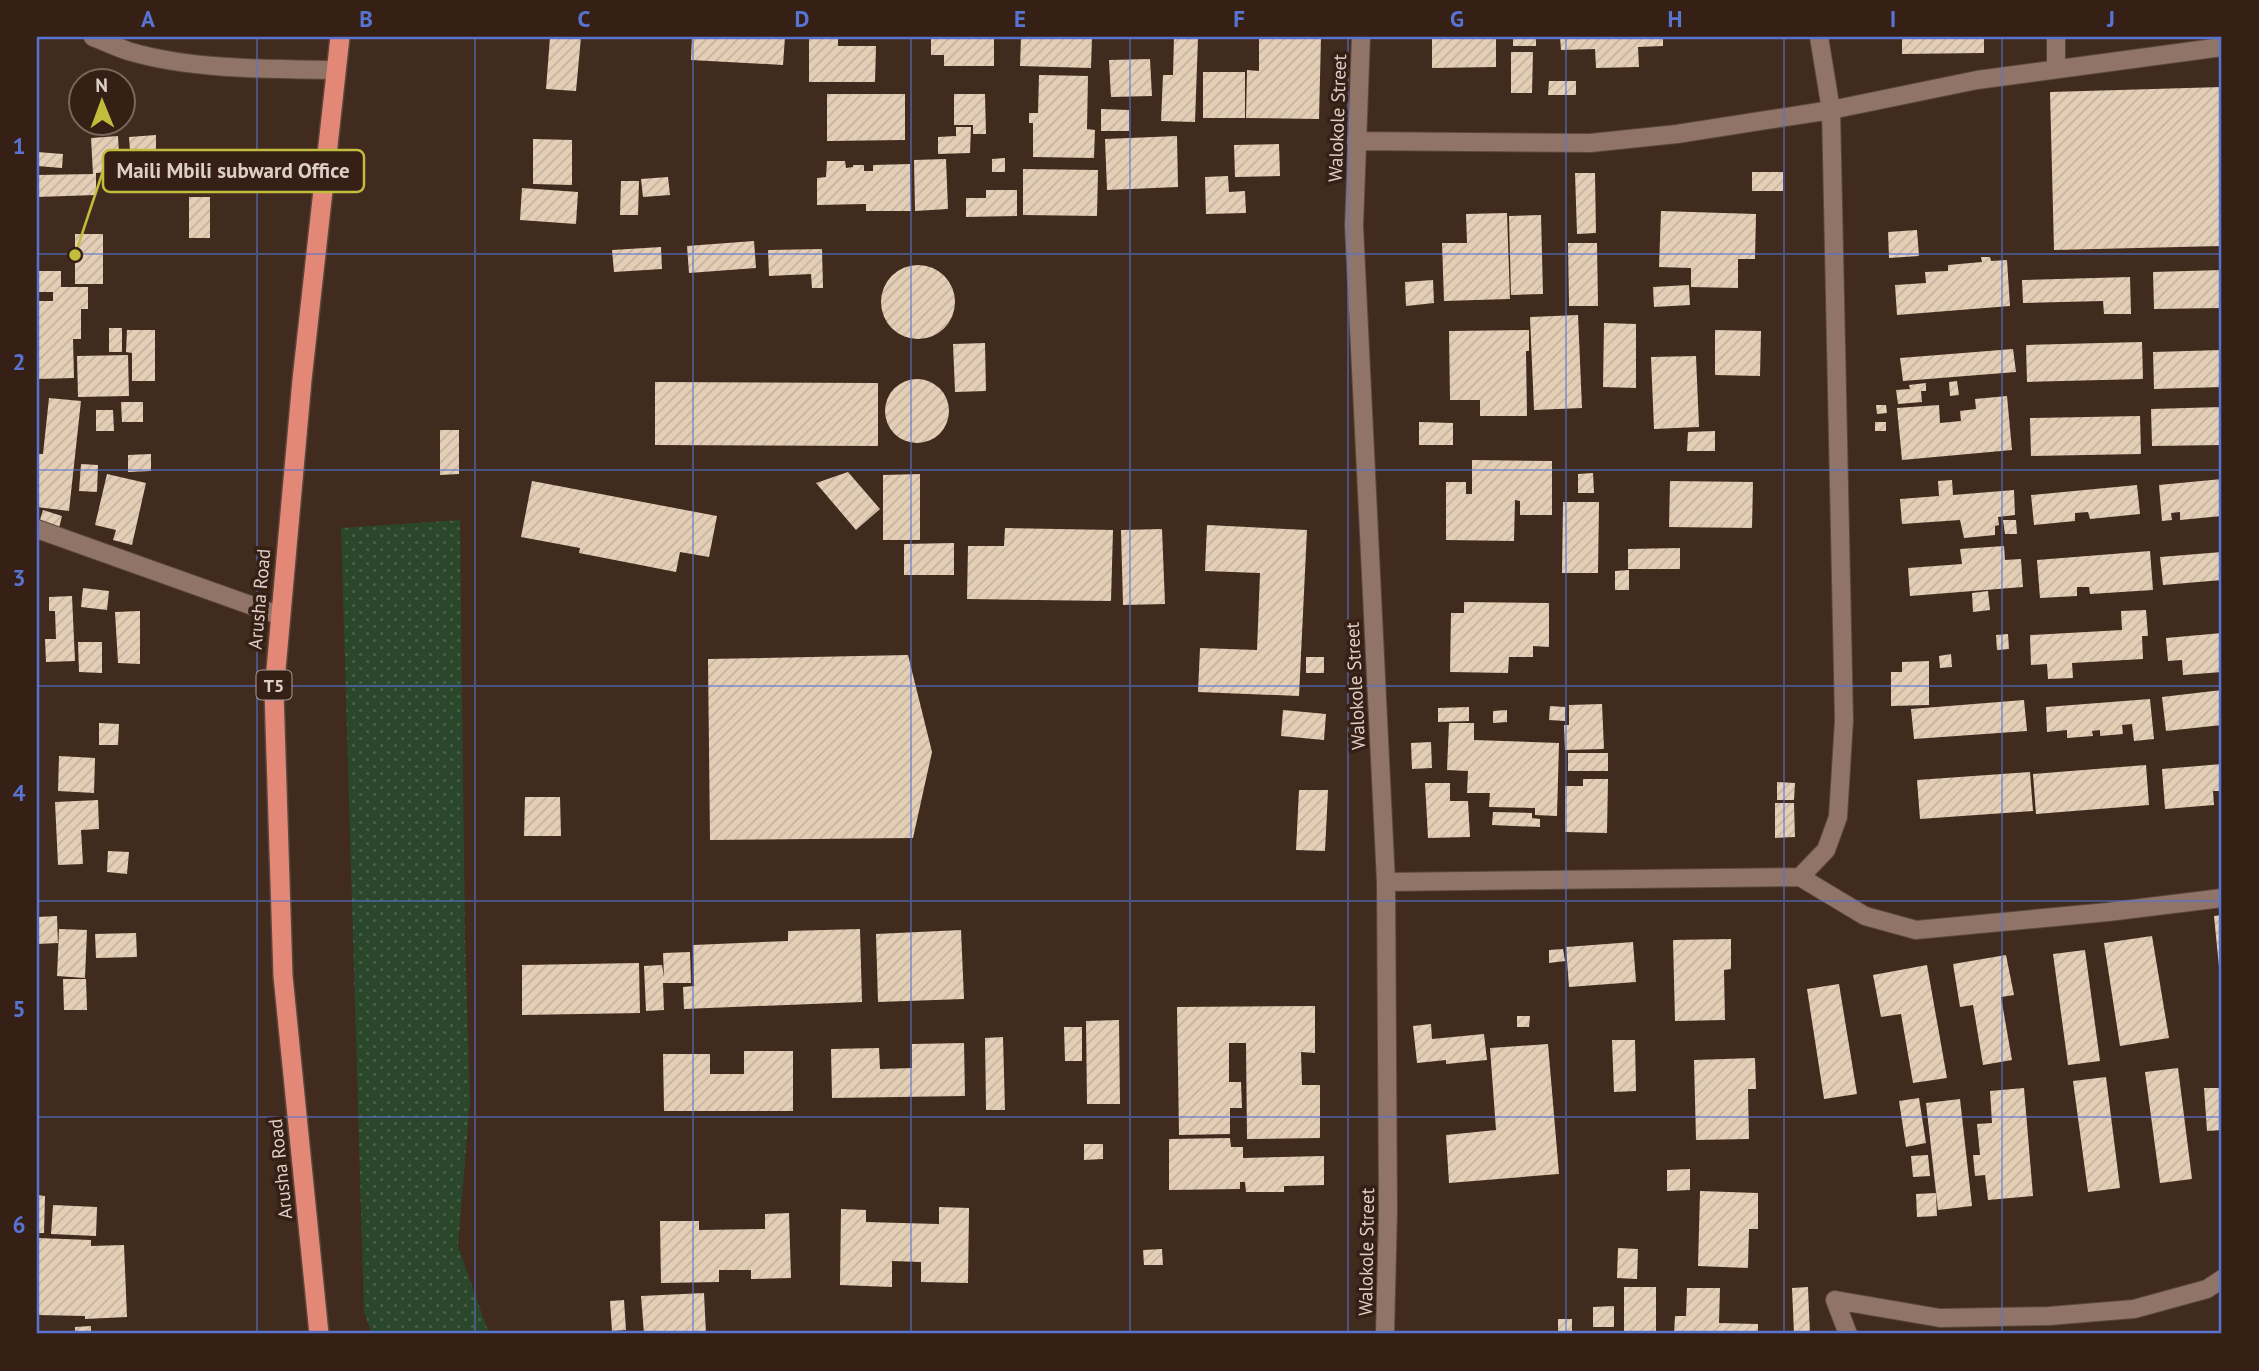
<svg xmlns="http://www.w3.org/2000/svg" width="2259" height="1371" viewBox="0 0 2259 1371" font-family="'PT Sans',sans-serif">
<defs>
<pattern id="grass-dots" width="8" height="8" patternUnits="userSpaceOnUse" patternTransform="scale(1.75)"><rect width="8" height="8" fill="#2a472c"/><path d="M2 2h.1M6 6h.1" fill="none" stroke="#486049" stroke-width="1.8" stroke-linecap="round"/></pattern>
<pattern id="building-hatch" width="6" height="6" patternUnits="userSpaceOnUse" patternTransform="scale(1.75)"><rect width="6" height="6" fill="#e4cfb6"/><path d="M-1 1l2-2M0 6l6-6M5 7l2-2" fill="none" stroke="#c4b29e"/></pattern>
</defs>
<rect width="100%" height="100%" fill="#412a1e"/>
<!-- grass -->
<path fill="url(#grass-dots)" d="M460,520L465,940L470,1101L458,1246L489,1334H372L364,1312L341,528Z"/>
<!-- building -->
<path fill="url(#building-hatch)" d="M550,37H581L576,91L546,89Z
M692,37H785L783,65L691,60Z
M809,37H838V46H876L875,82H809Z
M931,37H994V66H944V55H931Z
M1021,37H1092L1091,68L1020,66Z
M1174,37L1198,38L1195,122L1161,121L1163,75H1173Z
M1259,37H1321L1319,119L1246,118L1247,70L1259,71Z
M1432,37H1496V67L1432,68Z
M1513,37H1536V46H1513Z
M1560,37H1663V46L1638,47L1639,67L1596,68L1595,49L1561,50Z
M1902,37H1984V53L1902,54Z
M1511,52H1533L1532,93H1511Z
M1150,59L1152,96L1111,97L1109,60Z
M1203,72H1245V118H1203Z
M1039,75L1088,76L1087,129L1095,130L1094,158L1033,157V123H1029V113H1038Z
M1549,81H1576V95H1548Z
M2222,87V246L2054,250L2050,92Z
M827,94H905V140L827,141Z
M954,94H985L986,134H973V125H954Z
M1101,109L1129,110V131H1101Z
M956,127H971L970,153L938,154V137L956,136Z
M156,135V149L130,151L129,137Z
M118,136L120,171L96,173V195L37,197V175L93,174L91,138Z
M1177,136L1178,187L1107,190L1105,139Z
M533,139L572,140V185L533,184Z
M1279,144L1280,176L1235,177L1234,145Z
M37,152L63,154L62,168L37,166Z
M1005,158V172H992V159Z
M946,159L948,209L915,211L914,160Z
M827,161H845L846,168L853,167V165H864V171H873V165L910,164L911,211H866V204L817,205V178L826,177Z
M1023,169L1098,170L1097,216L1023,215Z
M1752,172H1783V191H1752Z
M1575,173H1595L1596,233L1577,234Z
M1228,176L1229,192L1245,191L1246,213L1206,214L1205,177Z
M668,177L670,195L643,197L641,179Z
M621,181H639L638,215H620Z
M522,188L578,192L576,224L520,220Z
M986,190H1017V216L966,217V198H986Z
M189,197H210V238H189Z
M1661,211L1756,214L1755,259H1738V288L1691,287V268L1659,267Z
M1507,213L1510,299L1444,301L1442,243H1467L1466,214Z
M1541,215L1543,294L1511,295L1509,216Z
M1917,230L1919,256L1889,258L1888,232Z
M75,234H103V284H75Z
M754,241L756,268L689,273L687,246Z
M1568,243H1597L1598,306H1569Z
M661,247L662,269L614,272L612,250Z
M822,249L823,288H812L811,274L769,276L768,250Z
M1981,257H1990L1991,261L2007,260L2010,306L1897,315L1895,285L1926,283L1925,272L1948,271V265L1982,262Z
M881 302a37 37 0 1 1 74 0a37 37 0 1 1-74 0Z
M2222,270V308L2154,309L2153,272Z
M37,271H61V287H88V309H81V339H73L74,378L37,379V301H53V292H37Z
M2130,277L2131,314H2104L2103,301L2023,303L2022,280Z
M1433,280L1434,303L1406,306L1405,282Z
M1689,285L1690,305L1654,307L1653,287Z
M1578,315L1582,408L1534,410L1530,317Z
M1604,323L1636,324V388L1603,387Z
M109,328H122V352H109Z
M127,330H155V381H132V353L126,352Z
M1529,330V351H1526L1527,416H1480V400H1450L1449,331Z
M1715,330L1761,331L1760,376L1715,375Z
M2142,342L2143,379L2027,382L2026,345Z
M985,343L986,391L955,392L953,344Z
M2013,349L2016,372L1903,381L1900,358Z
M2222,350V387L2154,389L2153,352Z
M128,355L129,396L78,397L77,356Z
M1696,356L1699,427L1654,429L1651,357Z
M885 411a32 32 0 1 1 64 0a32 32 0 1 1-64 0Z
M1957,381L1959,395L1950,396L1949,382Z
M655,382L878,383V446L655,445Z
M1926,383V391H1921L1922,402L1898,404L1896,390L1910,389L1909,385Z
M2007,396L2012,450L1902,460L1897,408L1939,405L1940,423L1961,421L1960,411L1976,409L1975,399Z
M49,398L81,401L69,511L37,507V454H43Z
M121,402H143V422H122Z
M1876,405H1886L1887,413L1877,414Z
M2222,407V445L2152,446L2151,409Z
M96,410H113L114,431H96Z
M2140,416L2141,454L2031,456L2030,418Z
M1419,422L1453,423V445H1419Z
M1875,422H1886V431H1875Z
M440,430H459V474L440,475Z
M1715,431V451H1687L1688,432Z
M151,454V471L128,472V455Z
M1472,460L1552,461V515H1520V501L1515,500L1514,541L1446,540V482H1466V494H1472Z
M81,464L98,465L97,492L79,491Z
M848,472L880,509L856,530L816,483Z
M1593,473L1594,493H1578V474Z
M107,474L146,483L132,545L113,540L116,530L95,525Z
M920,474V540H883V475Z
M2222,479V516L2180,520V512L2171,513L2172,520L2162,521L2159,485Z
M1952,480L1953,495L2014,490L2015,515L1998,517L1999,525L1995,526V535L1964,538L1960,520L1902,524L1900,499L1939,496L1938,481Z
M532,481L717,516L709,557L680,552L676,572L579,553L580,548L521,537Z
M1670,481L1753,482L1752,528L1669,527Z
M2137,485L2140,514L2090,519L2088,512L2075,513V521L2034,525L2031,495Z
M1563,502H1599L1598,573H1562Z
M43,510L62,516L59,528L39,523Z
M2003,520H2016L2017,534H2005Z
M1207,525L1307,530L1299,696L1198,692L1200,648L1257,650L1260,573L1205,571Z
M1005,528L1113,530L1111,601L967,599L968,546H1004Z
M1162,529L1165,604L1123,605L1121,530Z
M954,543V575H904V544Z
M2004,546L2005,560L2021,559L2023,587L1910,596L1908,568L1962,564L1960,549Z
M1680,548V569H1628V549Z
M2150,551L2153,590L2090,594L2089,587H2077V596L2040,598L2037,560Z
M2222,552V580L2163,585L2160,557Z
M1629,570V590H1615V571Z
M83,588L109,591L107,610L81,607Z
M1988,591L1990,610L1973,612L1972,593Z
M72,596L75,661L46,662L45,639H56L55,611H49V597Z
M1464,602L1549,603V647L1533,646V657H1509L1508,673L1450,672L1451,613H1464Z
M2146,610L2148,636H2142L2143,659L2072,663L2073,678L2048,679L2047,664L2031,665L2030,635L2122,630L2121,611Z
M140,611V664L118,663L115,612Z
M2222,633V672L2183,675L2182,660L2168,661L2166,638Z
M2008,634L2009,649L1997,650L1996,635Z
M78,642H102V673L79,672Z
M1951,654L1952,667L1940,668L1939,656Z
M908,655L932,752L913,838L710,840L708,659Z
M1306,657H1324V673H1306Z
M1929,661V705L1891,706V672H1902V662Z
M2222,690V725L2166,731L2162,697Z
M2150,699L2154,739L2134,741L2132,724L2122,725L2123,734L2100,736V730L2092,731L2093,736L2067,738V730L2047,732L2046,707Z
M2024,700L2027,731L1914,739L1911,709Z
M1602,704L1604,749L1565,750L1564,725H1569V705Z
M1550,706L1565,707V721L1549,720Z
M1469,707V721L1438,722V708Z
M1283,710L1326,714L1324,740L1281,736Z
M1507,710V722L1493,723V711Z
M99,723L119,724L118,745H99Z
M1449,723H1474V740L1559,743L1557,816L1535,815V808L1489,807L1490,793H1467L1468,771L1447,770Z
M1431,742L1432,768L1412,769L1411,743Z
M1568,753H1608V771H1568Z
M59,756L95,758L94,793L58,791Z
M2222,764V791H2213L2214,805L2165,809L2162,769Z
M2146,765L2149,805L2036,814L2033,774Z
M2030,772L2033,811L1920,819L1917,780Z
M1583,779H1608L1607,833L1565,832V786H1583Z
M1777,782L1795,783L1794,800H1777Z
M1425,783H1450V801H1468L1470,837L1428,838Z
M1299,790H1328L1325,851L1296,850Z
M525,797H560L561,836H524Z
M98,800L99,829L81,830L83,864L58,865L55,802Z
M1775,803H1794L1795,837L1775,838Z
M1493,812L1532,813V818L1540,819V827L1492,825Z
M108,851L129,852L127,874L107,872Z
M2222,915V977H2220L2214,916Z
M57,916L58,943L37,944V917Z
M59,929L87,930L85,978L57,976Z
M860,929L862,1002L684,1009L683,987L694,986L693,945L788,941V931Z
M961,930L964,999L878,1002L876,934Z
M136,933L137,957L96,958L95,934Z
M2152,936L2169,1038L2120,1046L2104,943Z
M1731,939V969L1724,970L1725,1020L1675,1021L1673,940Z
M1633,942L1636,982L1569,987L1566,947Z
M1563,949L1565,961L1549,963V950Z
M2085,950L2100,1061L2068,1065L2053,954Z
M690,952L691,983H663L664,1010L646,1011L644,966L662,965L664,977L663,953Z
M2006,955L2014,995L2001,997L2012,1060L1983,1065L1973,1005L1960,1007L1953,964Z
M639,963L640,1013L522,1015V965Z
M1927,965L1947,1078L1913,1083L1901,1014L1881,1017L1873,975Z
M63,979H86L87,1010H64Z
M1839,984L1857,1094L1824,1099L1807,989Z
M1315,1006V1053L1301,1052L1302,1085H1320V1138L1247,1139L1246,1043H1229V1082H1241L1242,1108H1230V1134L1179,1135L1177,1007Z
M1517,1016H1530L1529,1027H1517Z
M1119,1020L1120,1104H1087L1086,1021Z
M1431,1024L1432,1039L1484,1034L1487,1060L1446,1064V1060L1417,1063L1413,1026Z
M1064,1027H1082V1061H1065Z
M1003,1037L1005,1110H986L985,1038Z
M1612,1040H1635L1636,1091L1614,1092Z
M964,1043L965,1096L832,1098L831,1049L879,1048L880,1069L912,1068V1044Z
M1548,1044L1559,1174L1449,1183L1446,1135L1496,1130L1490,1048Z
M744,1051H793V1111H664L663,1054H710V1074H744Z
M1755,1058L1756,1089H1748L1749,1139L1696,1140L1694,1060Z
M2178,1068L2192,1179L2160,1183L2145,1072Z
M2106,1077L2120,1188L2088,1192L2073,1081Z
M2024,1088L2033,1196L1988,1200L1985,1175L1975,1176L1973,1155H1980L1977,1124L1992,1123L1990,1091Z
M2204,1088H2222V1130L2207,1131Z
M1919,1098L1926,1143L1906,1147L1899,1101Z
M1960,1099L1972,1206L1938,1210L1926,1103Z
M1230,1138L1231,1147H1243V1158L1324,1156V1185L1284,1186V1192H1246L1245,1182H1240V1189L1169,1190V1139Z
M1084,1144H1103V1159L1084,1160Z
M1928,1155L1930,1176L1913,1177L1911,1156Z
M1690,1169V1190L1667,1191V1170Z
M1700,1191L1758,1193V1229H1749L1748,1268L1698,1266Z
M1936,1193L1937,1216L1917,1217L1916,1194Z
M37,1195L45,1196L44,1233H37Z
M53,1205L97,1207L96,1236L51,1234Z
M939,1207L969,1208L968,1283L921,1282V1262L892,1261V1287L840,1285L841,1209L866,1210V1222L939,1224Z
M789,1213L791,1278L751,1279V1270H719V1282L661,1283L660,1221H699V1230L765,1229V1214Z
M37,1238L91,1240V1246L124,1245L127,1317L85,1319V1316L37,1315Z
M1618,1248L1638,1249L1637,1279L1617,1278Z
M1162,1249L1163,1265H1144L1143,1250Z
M1624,1287H1656V1334H1624Z
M1808,1287L1810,1334H1794L1792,1288Z
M1687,1288H1720L1719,1323L1758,1324V1334H1674L1675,1316H1686Z
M704,1293L706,1334H644L641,1296Z
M624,1300L626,1330L612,1331L610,1301Z
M1614,1306V1327H1593V1307Z
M1558,1319H1572V1332H1558Z
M91,1326V1334H75V1327Z"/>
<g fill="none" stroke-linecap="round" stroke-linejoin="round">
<!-- minor casing -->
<g stroke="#5a473d" stroke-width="20">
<path id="minor" d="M93,37C104,41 116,47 128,51C191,70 270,69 336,70
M1361,37L1354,226L1386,882L1388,1211L1385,1334
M2056,37V68
M1356,141L1590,143L1677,134L1831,110L1977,80L2222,47
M37,529L281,616
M1800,877L1865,916L1916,930L2108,912L2222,898
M1386,882L1800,877L1826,850L1838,817L1844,720L1831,110L1819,37
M1835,1300L1940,1318L2049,1316L2134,1309L2207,1289L2222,1279
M1835,1300L1848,1334"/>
</g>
<!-- trunk casing -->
<g stroke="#5a473d" stroke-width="22">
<path id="trunk" d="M319,1334L283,976L274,692L302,380L340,37"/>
</g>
<!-- minor -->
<use href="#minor" stroke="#8f7467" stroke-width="18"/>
<!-- trunk -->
<use href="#trunk" stroke="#e38876" stroke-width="19"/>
</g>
<!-- grid -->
<path fill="none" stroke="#5774d3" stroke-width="2" stroke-opacity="0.55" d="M257,37V1334M475,37V1334M693,37V1334M911,37V1334M1130,37V1334M1348,37V1334M1566,37V1334M1784,37V1334M2002,37V1334M37,254H2222M37,470H2222M37,686H2222M37,901H2222M37,1117H2222"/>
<g text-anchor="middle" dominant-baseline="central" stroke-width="7" stroke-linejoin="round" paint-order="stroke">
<!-- shield labels -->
<rect fill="#362015" stroke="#ab9a92" stroke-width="2" x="256.5" y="670.5" width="35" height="29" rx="5"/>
<g font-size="18" font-weight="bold" fill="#ddcec7">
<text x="274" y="685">T5</text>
</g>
<!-- street labels -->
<g font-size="19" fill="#ddcec7" stroke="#362015">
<text transform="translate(1337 118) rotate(-88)">Walokole Street</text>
<text transform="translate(259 599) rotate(-85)">Arusha Road</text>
<text transform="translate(1355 686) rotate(-93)">Walokole Street</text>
<text transform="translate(280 1169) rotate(-96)">Arusha Road</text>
<text transform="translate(1366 1252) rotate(-89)">Walokole Street</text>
</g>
</g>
<!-- callouts -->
<path fill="none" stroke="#c3bd3e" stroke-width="2.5" d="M75 255L103 171"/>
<circle fill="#c3bd3e" stroke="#362015" stroke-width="2.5" cx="75" cy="255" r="7"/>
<rect fill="#362015" stroke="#c3bd3e" stroke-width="2.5" x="103" y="150" width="261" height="42" rx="7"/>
<g font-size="21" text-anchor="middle" font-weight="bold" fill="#ddcec7">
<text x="233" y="178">Maili Mbili subward Office</text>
</g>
<!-- border -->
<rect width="2259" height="1371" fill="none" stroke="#362015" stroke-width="77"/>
<!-- north arrow -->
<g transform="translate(102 102) rotate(359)"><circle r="33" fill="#362015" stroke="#79665c" stroke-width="2"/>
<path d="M0-5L12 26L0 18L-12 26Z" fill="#c3bd3e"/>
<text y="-10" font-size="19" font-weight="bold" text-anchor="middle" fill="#ddcec7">N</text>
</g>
<rect x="38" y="38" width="2182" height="1294" fill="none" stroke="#5774d3" stroke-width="2.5"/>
<g font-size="23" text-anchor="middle" font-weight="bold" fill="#5774d3">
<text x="148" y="27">A</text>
<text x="366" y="27">B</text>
<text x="584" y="27">C</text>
<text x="802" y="27">D</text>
<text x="1020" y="27">E</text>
<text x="1239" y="27">F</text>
<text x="1457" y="27">G</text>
<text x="1675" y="27">H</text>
<text x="1893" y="27">I</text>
<text x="2111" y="27">J</text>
<text x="19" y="154">1</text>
<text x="19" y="370">2</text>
<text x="19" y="586">3</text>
<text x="19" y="801">4</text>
<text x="19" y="1017">5</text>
<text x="19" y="1233">6</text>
</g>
</svg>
